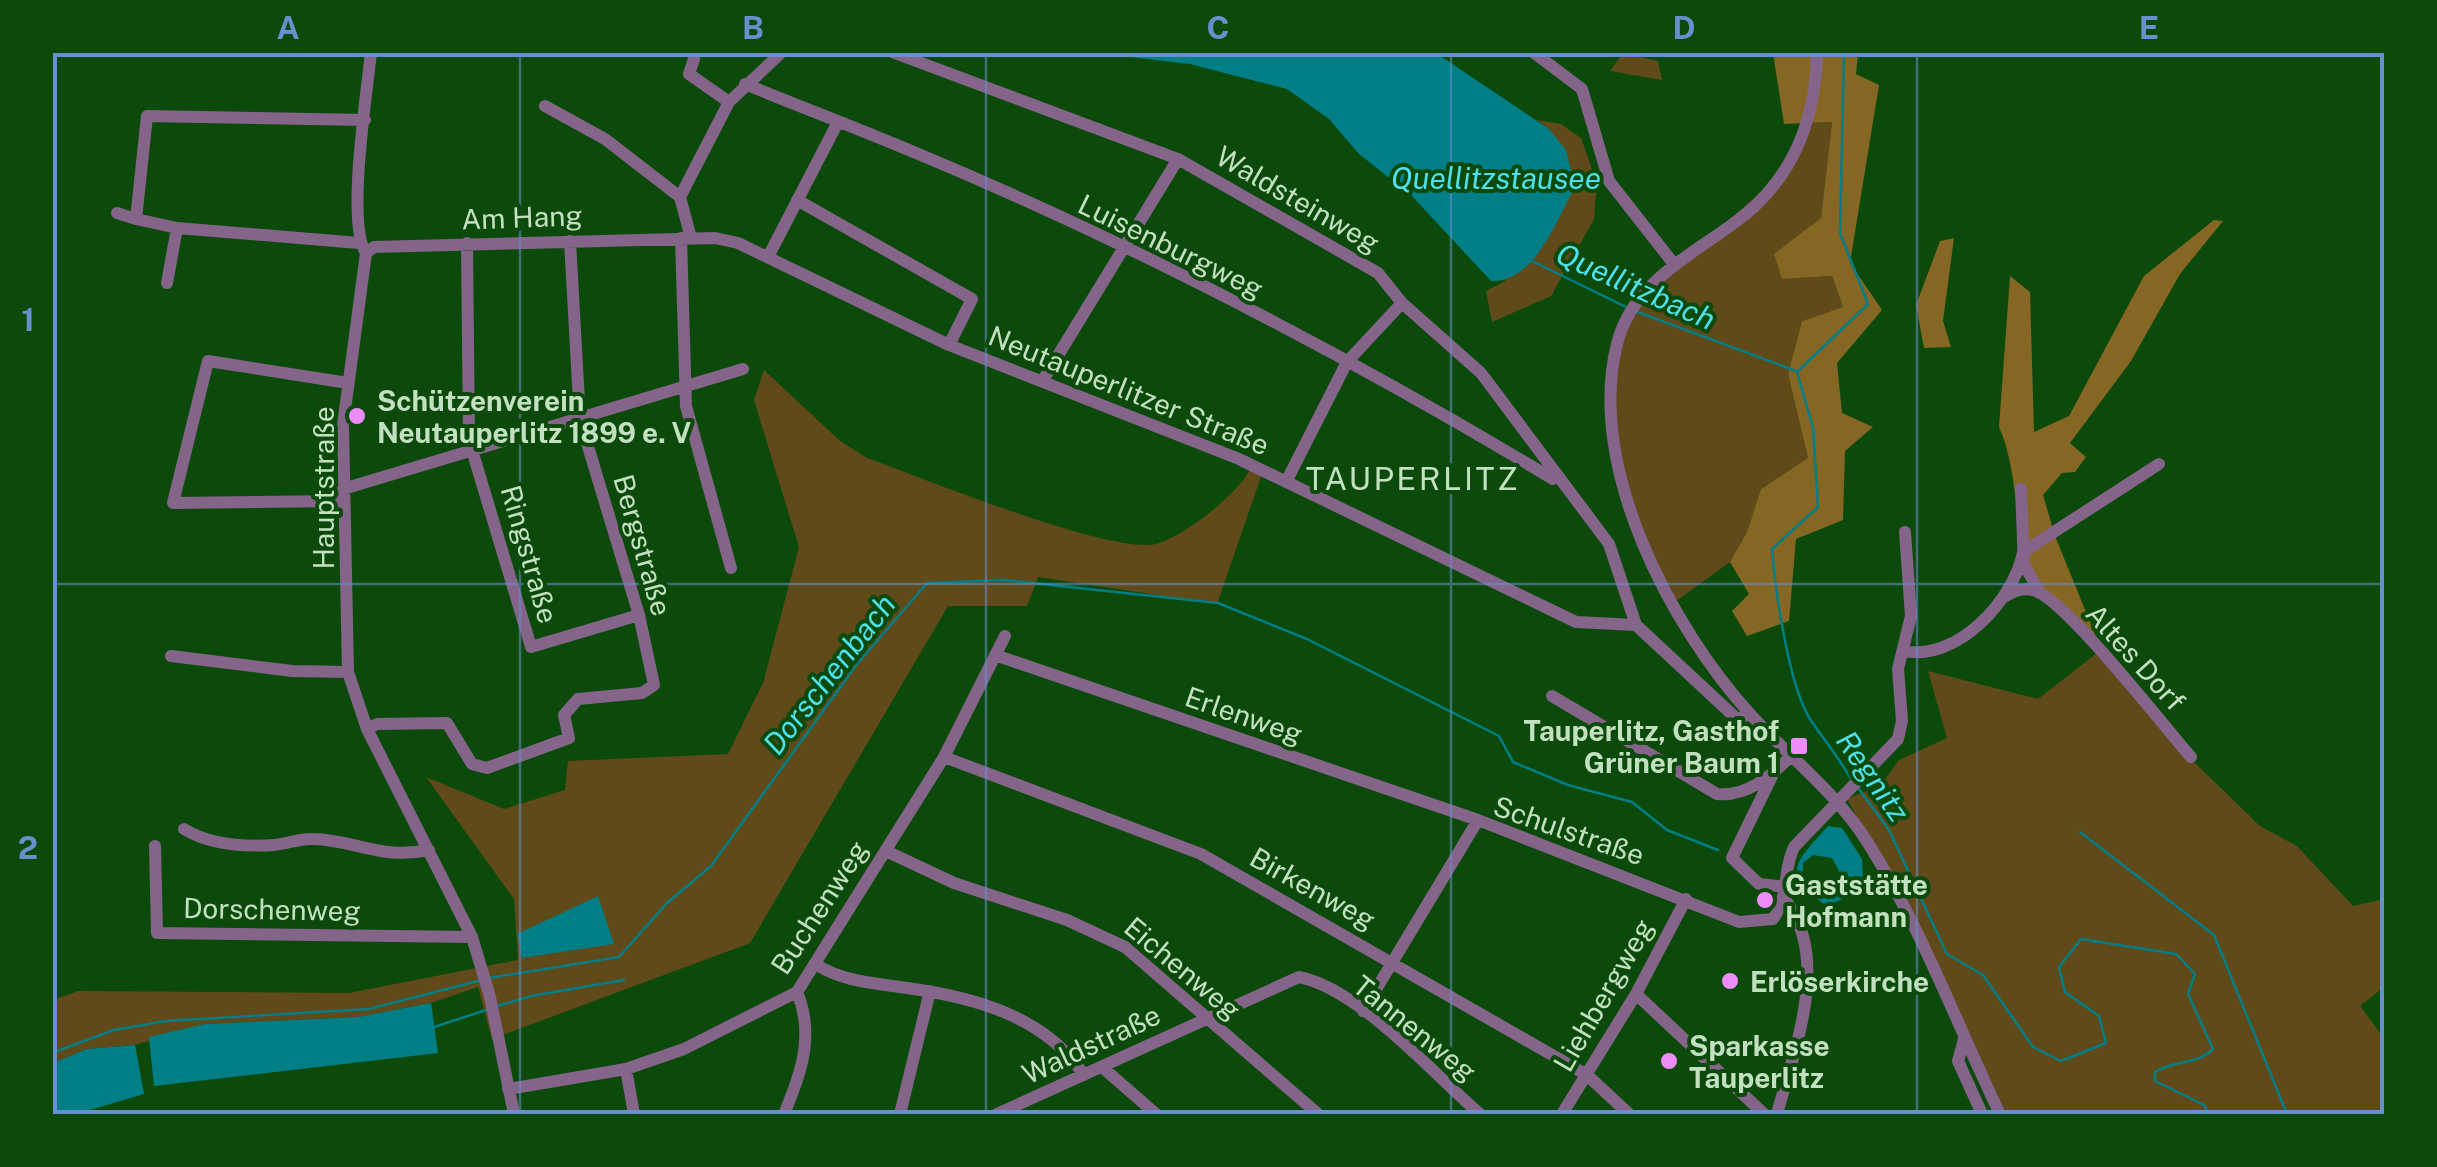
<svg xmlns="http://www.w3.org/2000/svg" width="2437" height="1167" viewBox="0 0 2437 1167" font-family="'Public Sans',sans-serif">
<rect width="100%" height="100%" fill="#0c4a0c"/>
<!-- green -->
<path fill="#614a19" d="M1623,53L1658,61L1662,80L1610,71Z
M1537,120L1561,124L1581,138L1597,183L1594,219L1551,296L1492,322L1486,291L1505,281L1549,129Z
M1832,122L1821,218L1782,279L1832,276L1843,307L1802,321L1788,374L1808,458L1761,489L1747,532L1730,562L1675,602L1613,470L1609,377L1639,297L1774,181L1804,123Z
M764,370L840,441L867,458C920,477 1111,555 1156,544C1185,536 1237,495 1251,468L1262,474L1217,604L1038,577L1027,606H948L750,943L492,1039L478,987L431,1003L358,1017L205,1024L135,1045L87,1049L53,1063V1000L78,991L349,993L518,960L514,899L426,777L504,809L565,790L568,761L728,754L763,683L799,547L754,400Z
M2097,653L2193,761L2260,826L2297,846L2353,906L2384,899V987L2360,1006L2384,1038V1114H2007L1892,880L1847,799L1881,785L1899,760L1947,738L1928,671L2038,699Z"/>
<!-- forest -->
<path fill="#856623" d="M1773,53H1858L1856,74L1879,85L1850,263L1882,310L1837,363L1842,413L1873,427L1845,451L1843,520L1796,539L1789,621L1747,636L1732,611L1749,594L1730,562L1747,532L1761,489L1808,458L1788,374L1802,321L1843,307L1832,276L1782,279L1774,254L1821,218L1832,122L1784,124Z
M2214,220L2223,221L2180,274L2131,361L2070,443L2086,457L2075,472L2062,473L2043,495L2055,536L2101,649C2082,629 2056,609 2041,586C2011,541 2021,475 1999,427L2010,276L2030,292L2034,432L2069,416L2144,276Z
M1954,238L1943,321L1951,347L1924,348L1916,305L1940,241Z"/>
<!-- water -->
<path fill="#017e86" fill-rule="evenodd" d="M1095,53H1436L1549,129L1566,150L1575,187C1556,220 1535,283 1491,281L1411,195L1359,154L1329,119L1287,89L1190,64Z
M1828,826L1842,828L1862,859L1863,876L1844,898L1827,906C1779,874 1795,863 1828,826ZM1813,855L1832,858L1840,873L1830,890L1816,891L1803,877V863Z
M598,896L614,944L522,958L517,934Z
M431,1003L438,1053L154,1086L149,1037L205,1024L358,1017Z
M135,1045L144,1094L76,1114H53V1063L87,1049Z"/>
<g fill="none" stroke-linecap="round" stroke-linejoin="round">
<!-- stream -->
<path stroke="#017e86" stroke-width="2.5" d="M1844,52L1840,233L1868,304L1797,372L1813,428L1818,507L1772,549C1775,589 1789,690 1812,722C1825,741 1839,758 1851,779
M1532,261L1628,308
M1635,311L1796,371
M1859,789L1889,830L1947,954L1983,975L2033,1047L2061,1061L2106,1043L2099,1016L2065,992L2059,967L2081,939L2176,954L2195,974L2188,994L2213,1049C2197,1065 2174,1060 2155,1072V1081L2204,1105L2209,1114
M2080,832L2214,935L2287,1114
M489,978L619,957L667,903L711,866L857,664L927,583L1004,580L1218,603L1307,639L1499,736L1513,762L1568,785L1632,802L1667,830L1718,850
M498,1006L531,996L624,980
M431,1028L486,1010
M52,1053L114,1030L166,1021L369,1009L482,980"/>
<!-- minor -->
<path stroke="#856489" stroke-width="12" d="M371,52C367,93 346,224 366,253L343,425L348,672L367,729L472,937L490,997L514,1114
M892,52L1178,159L1378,273L1402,303L1481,373L1609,544L1636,625
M1533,52L1582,89L1609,181L1673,263
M1817,52C1816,114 1796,172 1747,213C1700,252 1633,278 1617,344C1586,466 1670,626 1751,715C1790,758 1837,793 1868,843C1921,927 1957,1025 2000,1114
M694,59L689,74L729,102
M745,84C806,109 867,132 928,158C1142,248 1353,359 1553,479
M545,106L605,139L680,197
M797,200L972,299L949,345
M117,213L136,219
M681,238L686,406L731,568
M691,238L680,197L729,102L782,52
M359,243L177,228L136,219L147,116L365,120
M467,243L469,440L531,647L639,615
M366,253L374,247L715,238L738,243L949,345L1239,459L1576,622L1636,625L1737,719L1750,714
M768,257L838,122
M167,283L177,228
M1043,380L1178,159
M1286,482L1347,362L1402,303
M343,489L743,369
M2021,489L2024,565L2040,592
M344,501L173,503L208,361L348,383
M2006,596C2015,590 2025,587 2036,591C2068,603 2162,724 2191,757
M1904,651C1957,662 2014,600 2023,552L2159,464
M995,655L1478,820L1739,922L1773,919C1790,895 1782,872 1794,847L1898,739L1902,721L1898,669L1911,616L1905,532
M171,656L292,671L348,672
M1552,696L1717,794C1747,797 1771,776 1791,756
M367,729L377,724L447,723L472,764L487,768L569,738L564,715L578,699L642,693L654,685L639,615L580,420L570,241
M944,757L1201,854L1587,1075L1629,1114
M1772,776L1732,858L1759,884L1787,887
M184,829C210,845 244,847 274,845C287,844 300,838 313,839C356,840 380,860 429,850
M155,846L157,933L472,937
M886,851L954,883L1067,920L1125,947L1318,1114
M817,965C844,982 875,983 907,988C973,997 1045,1016 1084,1075
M1636,994L1764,1114
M1363,1011L1478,820
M1964,1039L1958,1061L1982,1114
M1102,1067L1156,1114
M626,1069L634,1114
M508,1089L626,1069L684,1049L797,992L944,757L1005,636
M784,1114C801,1074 815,1035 797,992
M900,1114L930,991
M997,1114L1299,977C1360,989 1433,1074 1480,1114
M1562,1114L1636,994L1686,899
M1777,1114C1794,1050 1831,960 1786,901"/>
</g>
<!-- grid -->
<path fill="none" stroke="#6890cd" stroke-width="2.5" stroke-opacity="0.55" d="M520,52V1114M986,52V1114M1451,52V1114M1917,52V1114M52,584H2384"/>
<!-- markers -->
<g fill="#ed8cfa" stroke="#0c4a0c" stroke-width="4">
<circle cx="357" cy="416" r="10"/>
<rect x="1789" y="736" width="20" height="20" rx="5"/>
<circle cx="1765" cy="900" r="10"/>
<circle cx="1730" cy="981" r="10"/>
<circle cx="1669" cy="1061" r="10"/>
</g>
<g text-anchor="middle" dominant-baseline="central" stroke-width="8" stroke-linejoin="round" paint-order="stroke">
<!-- street labels -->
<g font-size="28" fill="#c3e1c0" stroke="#0c4a0c">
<text transform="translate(1298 199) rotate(30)">Waldsteinweg</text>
<text transform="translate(522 217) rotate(-2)">Am Hang</text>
<text transform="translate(1171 246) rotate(26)">Luisenburgweg</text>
<text transform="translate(1129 390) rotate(22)">Neutauperlitzer Straße</text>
<text transform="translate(323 488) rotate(-90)">Hauptstraße</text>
<text transform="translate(643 545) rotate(74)">Bergstraße</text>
<text transform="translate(530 554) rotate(74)">Ringstraße</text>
<text transform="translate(2136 657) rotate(48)">Altes Dorf</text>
<text transform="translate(1244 715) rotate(19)">Erlenweg</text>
<text transform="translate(1569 830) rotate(19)">Schulstraße</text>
<text transform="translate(1313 888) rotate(29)">Birkenweg</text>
<text transform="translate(819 907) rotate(-57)">Buchenweg</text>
<text transform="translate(272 909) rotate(1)">Dorschenweg</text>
<text transform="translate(1183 968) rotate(40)">Eichenweg</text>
<text transform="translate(1603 995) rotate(-60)">Liehbergweg</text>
<text transform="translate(1415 1028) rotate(39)">Tannenweg</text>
<text transform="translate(1091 1044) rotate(-25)">Waldstraße</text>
</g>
<!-- poi labels -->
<g font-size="28" font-weight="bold" fill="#c3e1c0" stroke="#0c4a0c" text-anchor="start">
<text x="377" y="400">Schützenverein<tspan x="377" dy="32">Neutauperlitz 1899 e. V</tspan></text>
<text x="1779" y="730" text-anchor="end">Tauperlitz, Gasthof<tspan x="1779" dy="32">Grüner Baum 1</tspan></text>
<text x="1785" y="884">Gaststätte<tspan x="1785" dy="32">Hofmann</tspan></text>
<text x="1750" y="981">Erlöserkirche</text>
<text x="1689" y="1045">Sparkasse<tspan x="1689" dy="32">Tauperlitz</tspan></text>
</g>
<!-- water labels -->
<g font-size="30" font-style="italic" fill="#4edfea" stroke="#0c4a0c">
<text x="1496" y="178">Quellitzstausee</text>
<text transform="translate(1636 286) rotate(24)">Quellitzbach</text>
<text transform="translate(829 674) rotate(-52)">Dorschenbach</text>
<text transform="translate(1873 776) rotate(55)">Regnitz</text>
</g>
<!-- quarter labels -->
<g font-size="32" letter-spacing="2.5" fill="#c3e1c0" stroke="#0c4a0c">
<text x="1413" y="478">TAUPERLITZ</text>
</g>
</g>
<!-- border -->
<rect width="2437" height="1167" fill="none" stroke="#0c4a0c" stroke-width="110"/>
<rect x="55" y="55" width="2327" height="1057" fill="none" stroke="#6890cd" stroke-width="4"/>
<g font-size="32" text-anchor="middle" font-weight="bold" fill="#6890cd">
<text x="288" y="39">A</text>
<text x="753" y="39">B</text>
<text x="1218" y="39">C</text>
<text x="1684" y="39">D</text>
<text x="2149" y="39">E</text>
<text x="28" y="331">1</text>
<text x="28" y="859">2</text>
</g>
</svg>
